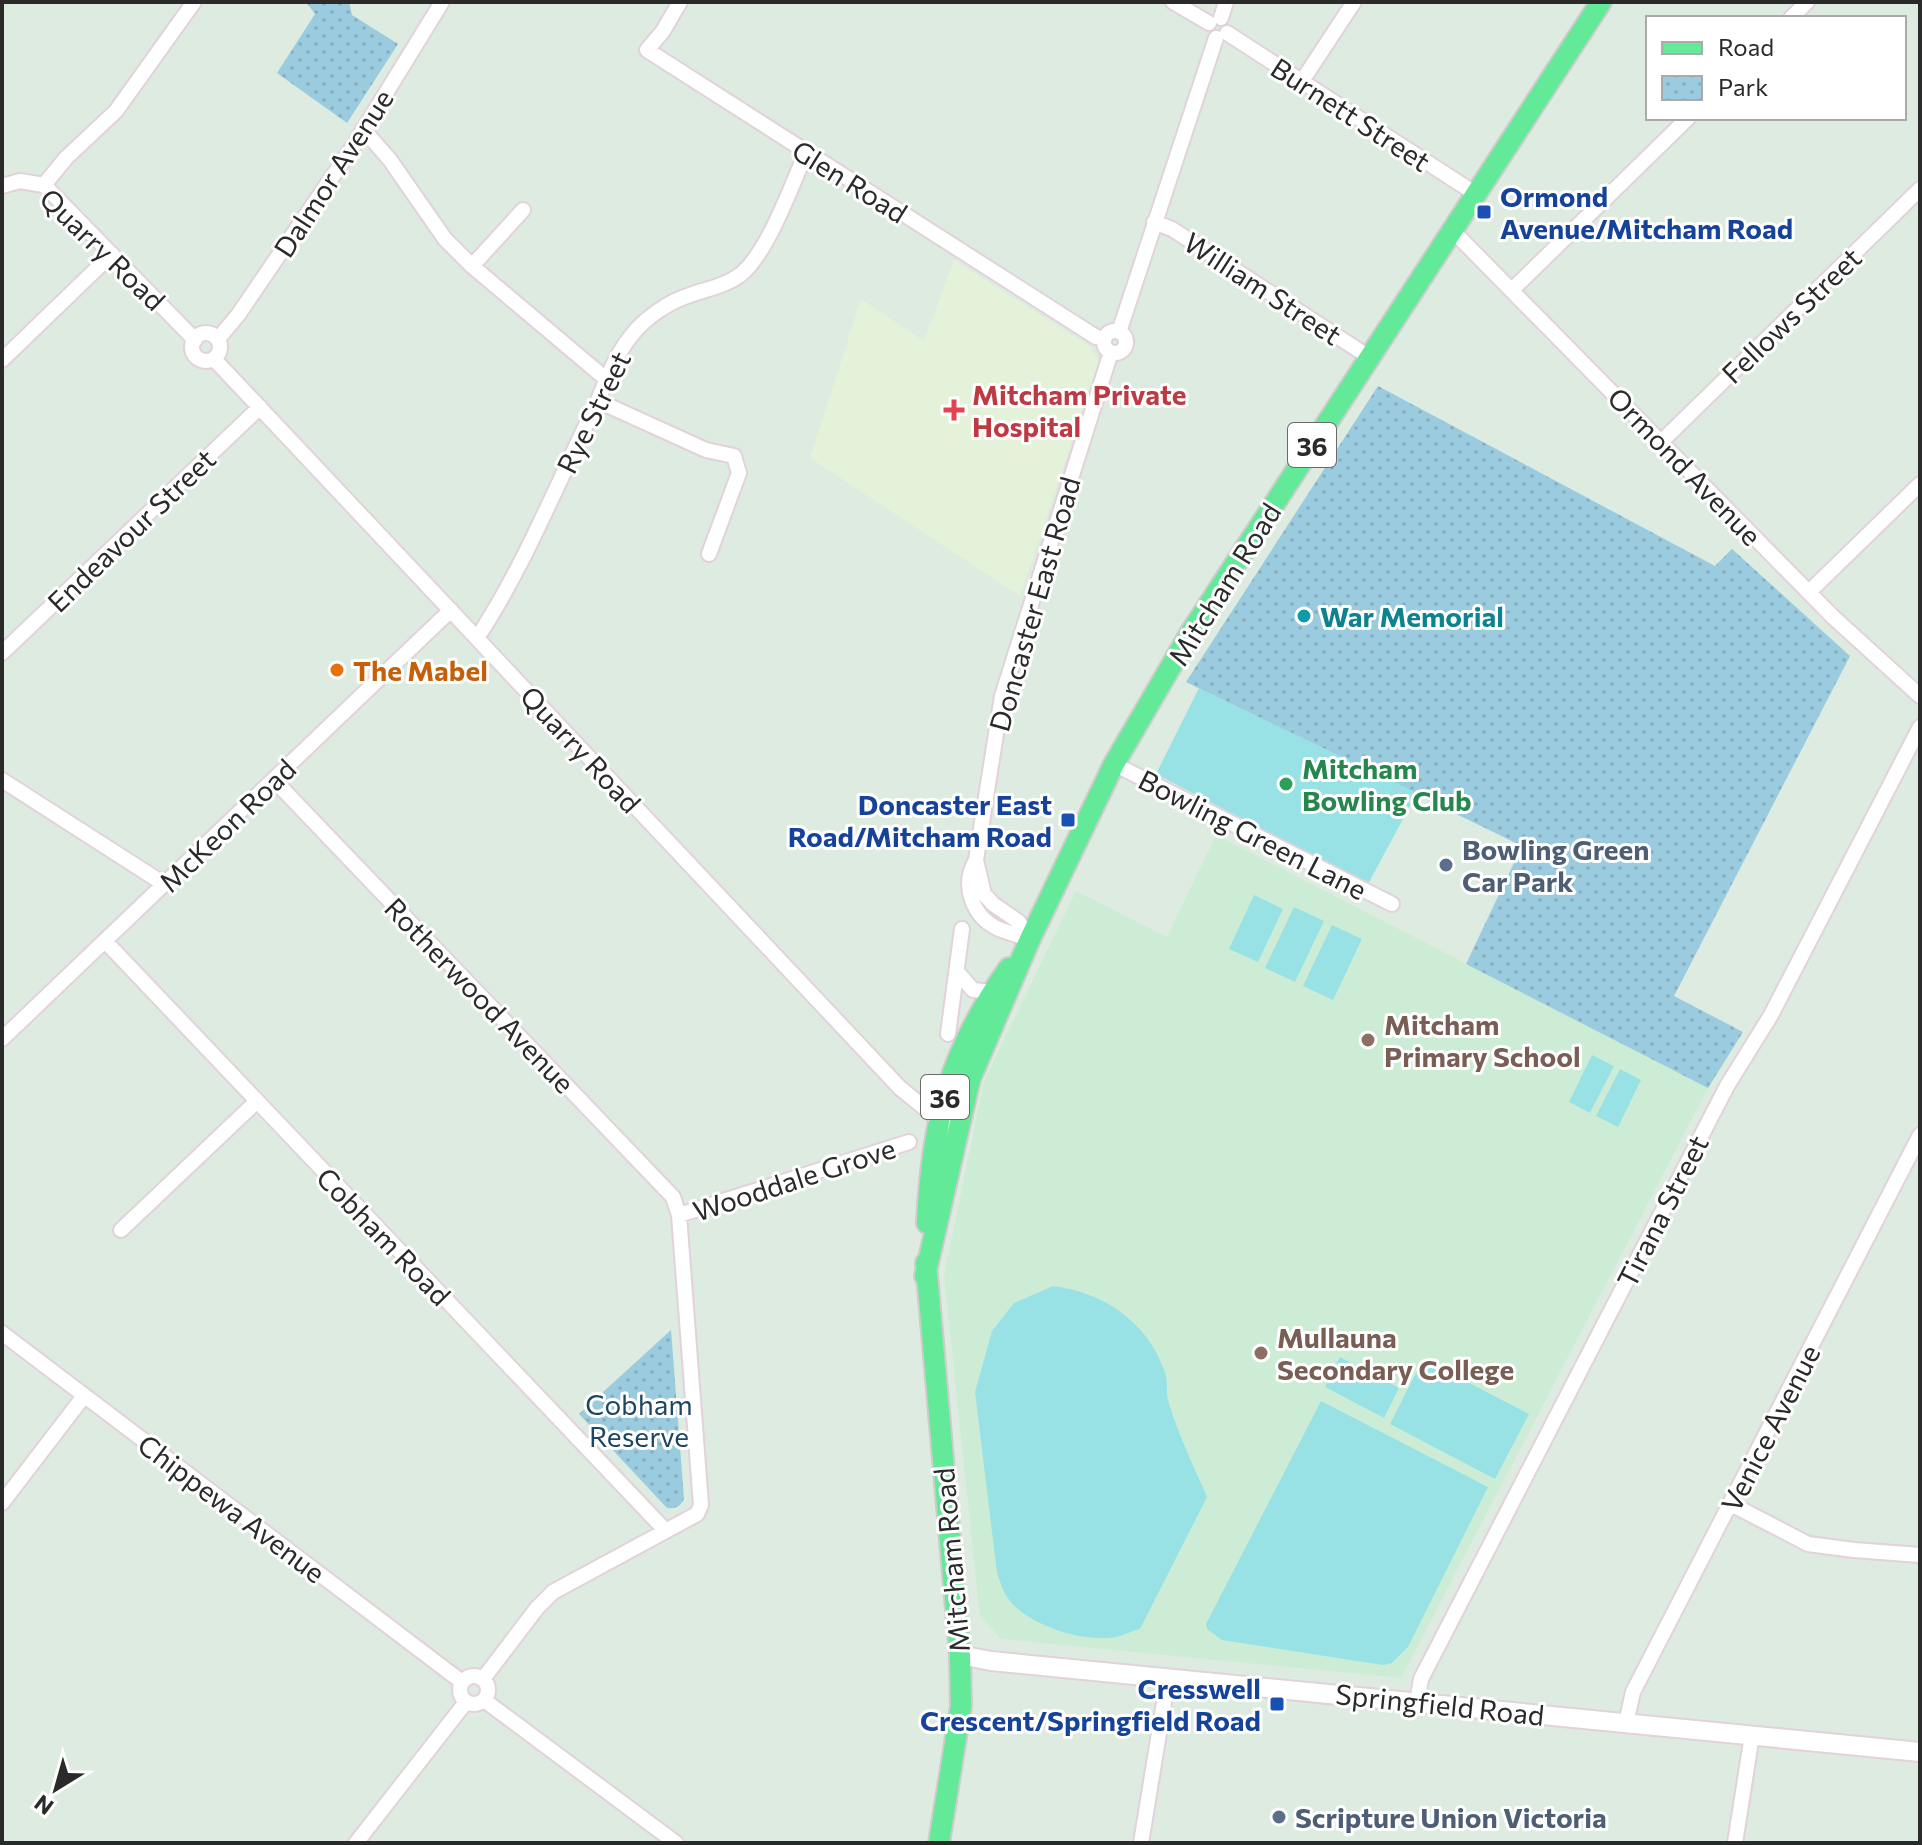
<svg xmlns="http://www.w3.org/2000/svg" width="1922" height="1845" viewBox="0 0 1922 1845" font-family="Commissioner,sans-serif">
<defs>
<pattern id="park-dots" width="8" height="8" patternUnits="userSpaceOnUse" patternTransform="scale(2)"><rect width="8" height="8" fill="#9bcbdf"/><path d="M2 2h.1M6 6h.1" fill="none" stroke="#86aec0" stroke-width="1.8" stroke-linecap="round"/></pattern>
</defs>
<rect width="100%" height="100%" fill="#ddebe0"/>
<!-- education -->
<path fill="#cdecd6" d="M1216,835L1708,1088L1401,1678L1001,1639L980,1616L944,1276L984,1081L1076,891L1167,937Z"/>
<!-- medical -->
<path fill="#e4f2da" d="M954,260L1089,346L1099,361L1020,596L810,458L861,299L924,341Z"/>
<!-- park -->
<path fill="url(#park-dots)" d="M306,2H349L352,15L398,44L347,123L277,73L315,14Z
M1378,386L1715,566L1732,549L1850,656L1674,996L1743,1032L1708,1088L1466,964L1522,846L1186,682Z
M671,1330L684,1499C680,1507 675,1509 667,1508L579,1414Z"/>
<!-- pitch -->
<path fill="#98e2e6" d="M1199,688L1417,793L1368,884L1156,774Z
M1254,895L1283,909L1258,962L1229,949Z
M1294,907L1324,921L1295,982L1265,968Z
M1332,925L1362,939L1333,1000L1303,986Z
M1592,1055L1614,1066L1590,1113L1569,1102Z
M1620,1069L1641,1080L1618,1127L1596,1116Z
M1053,1286C1102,1292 1147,1321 1164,1370C1168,1379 1166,1390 1168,1400C1177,1433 1194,1466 1207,1497L1140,1629C1132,1631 1124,1635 1116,1637C1083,1643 1026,1625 1007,1597C1002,1590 1000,1580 997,1573L975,1392L992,1331L1014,1303Z
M1340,1357L1399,1388L1384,1418L1325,1387Z
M1423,1359L1529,1414L1495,1479L1390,1424Z
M1321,1401L1488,1487L1408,1647L1392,1663L1383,1665L1222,1640L1207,1629L1206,1624Z"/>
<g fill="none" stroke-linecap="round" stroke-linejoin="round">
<!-- minor casing -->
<g stroke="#e2d2db" stroke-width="18">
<path id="minor" d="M680,2L663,31L647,50L1096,337L1104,339
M1173,2L1209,23
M1221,18L1226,2
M1791,18L1807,2
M1227,33L1476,194
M1302,81L1354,2
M363,129L390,160L445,239L472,266L606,379
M44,185L66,158L116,111L194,2
M2,186L20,181L44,185L195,340
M1154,222L1172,229L1369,357
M1453,231L1833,617L1920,696
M472,266L523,210
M1513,289L1688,118
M1104 342a11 11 0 1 1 22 0a11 11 0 1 1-22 0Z
M1119,332L1216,38
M192 347a14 14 0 1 1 28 0a14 14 0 1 1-28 0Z
M218,339L238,315L354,145L442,2
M214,359L900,1088L938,1119L947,1122
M2,360L112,254
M598,401L706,450L734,456L739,473L709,554
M1662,441L1920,189
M1809,592L1920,484
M477,638C522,570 554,491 590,417C604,390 611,361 631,336C645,318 668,302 690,295C707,289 725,286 740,275C768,253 791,186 806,153
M2,653L260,407
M1114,764L1392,904
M2,780L164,884
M274,780L673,1197L679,1215
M976,860L984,894L993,904L1019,922L1030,939
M1030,939C1020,936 1009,933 999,929C972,917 961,885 976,860L1002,696L1111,352
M105,941L665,1530
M958,973L973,990L992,992
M948,1034L962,929
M2,1039L451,610
M121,1230L256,1102
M2,1333L462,1682
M2,1503L84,1396
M1731,1504L1808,1544L1854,1550L1920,1555
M460 1690a14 14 0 1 1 28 0a14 14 0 1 1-28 0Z
M483,1679L537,1608L553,1592L697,1514L701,1505L679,1215L909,1142
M484,1700L676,1843
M1417,1702L1421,1679L1727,1086L1771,1015L1920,727
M1626,1723L1633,1692L1920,1135
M356,1843L466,1702
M1141,1843L1168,1678
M1735,1843L1752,1735"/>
</g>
<!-- secondary casing -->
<g stroke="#e2d2db" stroke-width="22">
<path id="secondary" d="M960,1655L991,1661L1920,1752"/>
</g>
<!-- primary casing -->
<g stroke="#ccc" stroke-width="24">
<path id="primary" d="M927,1223C932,1121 949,1053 1009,968
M926,1263L960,1655L961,1706L939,1843
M925,1276L970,1079L1030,939L1114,764L1191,632L1601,2"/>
</g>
<!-- minor -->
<use href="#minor" stroke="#fff" stroke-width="14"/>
<!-- secondary -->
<use href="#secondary" stroke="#fff" stroke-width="18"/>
<!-- primary -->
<use href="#primary" stroke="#63ea99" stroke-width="20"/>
</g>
<!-- markers -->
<g fill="#1a4fb4" stroke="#fff" stroke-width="3">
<rect x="1476" y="204" width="16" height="16" rx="4"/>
<rect x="1060" y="812" width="16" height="16" rx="4"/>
<rect x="1269" y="1696" width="16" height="16" rx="4"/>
</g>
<path fill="#e0444e" stroke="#fff" stroke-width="3" d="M950 398h8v8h8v8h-8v8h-8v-8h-8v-8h8z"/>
<circle fill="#0f9aa8" stroke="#fff" stroke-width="3" cx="1304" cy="616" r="8"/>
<circle fill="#e8710a" stroke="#fff" stroke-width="3" cx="337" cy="670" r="8"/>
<circle fill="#2e9e5b" stroke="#fff" stroke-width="3" cx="1286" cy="784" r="8"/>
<g fill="#5c6f8a" stroke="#fff" stroke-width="3">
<circle cx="1446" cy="865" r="8"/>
<circle cx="1279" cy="1817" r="8"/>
</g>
<g fill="#8d6e63" stroke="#fff" stroke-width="3">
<circle cx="1368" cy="1040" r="8"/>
<circle cx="1261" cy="1353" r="8"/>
</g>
<g text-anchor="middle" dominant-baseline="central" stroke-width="6" stroke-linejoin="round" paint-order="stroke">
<!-- shield labels -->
<g fill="#fff" stroke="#6a6a6a" stroke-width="2">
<rect x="1288" y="423" width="48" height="44" rx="6"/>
<rect x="921" y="1075" width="48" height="44" rx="6"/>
</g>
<g font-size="26" font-weight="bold" fill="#2a2a2a">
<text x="1312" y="445">36</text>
<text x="945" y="1097">36</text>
</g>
<!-- street labels -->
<g font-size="28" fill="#2a2a2a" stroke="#fff">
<text transform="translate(1351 114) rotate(33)">Burnett Street</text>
<text transform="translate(333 173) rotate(-57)">Dalmor Avenue</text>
<text transform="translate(850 181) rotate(32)">Glen Road</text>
<text transform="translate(103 249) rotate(44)">Quarry Road</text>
<text transform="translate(1263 288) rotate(33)">William Street</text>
<text transform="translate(1791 315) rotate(-44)">Fellows Street</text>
<text transform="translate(593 412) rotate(-64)">Rye Street</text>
<text transform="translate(1685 466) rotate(46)">Ormond Avenue</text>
<text transform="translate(131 530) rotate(-44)">Endeavour Street</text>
<text transform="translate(1224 584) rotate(-58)">Mitcham Road</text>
<text transform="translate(1034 604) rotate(-74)">Doncaster East Road</text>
<text transform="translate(581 749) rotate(47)">Quarry Road</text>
<text transform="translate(227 825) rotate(-44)">McKeon Road</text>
<text transform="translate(1253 834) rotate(27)">Bowling Green Lane</text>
<text transform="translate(480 995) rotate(46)">Rotherwood Avenue</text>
<text transform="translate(794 1179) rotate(-18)">Wooddale Grove</text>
<text transform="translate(1662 1211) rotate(-63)">Tirana Street</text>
<text transform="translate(384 1236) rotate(46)">Cobham Road</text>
<text transform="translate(1770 1428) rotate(-63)">Venice Avenue</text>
<text transform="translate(232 1508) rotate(37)">Chippewa Avenue</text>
<text transform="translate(951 1560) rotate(-95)">Mitcham Road</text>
<text transform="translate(1440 1704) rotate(6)">Springfield Road</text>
</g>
<!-- transit labels -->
<g font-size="28" font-weight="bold" fill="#164399" stroke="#fff" text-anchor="end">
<text x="1500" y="196" text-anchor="start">Ormond<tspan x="1500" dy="32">Avenue/Mitcham Road</tspan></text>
<text x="1052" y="804">Doncaster East<tspan x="1052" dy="32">Road/Mitcham Road</tspan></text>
<text x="1261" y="1688">Cresswell<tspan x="1261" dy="32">Crescent/Springfield Road</tspan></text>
</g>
<!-- health labels -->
<g font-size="28" font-weight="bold" fill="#be3a42" stroke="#fff" text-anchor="start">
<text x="972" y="394">Mitcham Private<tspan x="972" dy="32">Hospital</tspan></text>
</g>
<!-- culture labels -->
<g font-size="28" font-weight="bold" fill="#0d838f" stroke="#fff" text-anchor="start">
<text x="1320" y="616">War Memorial</text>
</g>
<!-- food labels -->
<g font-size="28" font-weight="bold" fill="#c56008" stroke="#fff" text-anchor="start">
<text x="353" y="670">The Mabel</text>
</g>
<!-- leisure labels -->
<g font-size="28" font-weight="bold" fill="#27864d" stroke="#fff" text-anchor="start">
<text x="1302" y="768">Mitcham<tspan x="1302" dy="32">Bowling Club</tspan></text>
</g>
<!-- service labels -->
<g font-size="28" font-weight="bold" fill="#4e5e75" stroke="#fff" text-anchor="start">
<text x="1462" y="849">Bowling Green<tspan x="1462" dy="32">Car Park</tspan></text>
<text x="1295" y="1817">Scripture Union Victoria</text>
</g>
<!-- education labels -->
<g font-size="28" font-weight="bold" fill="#785e54" stroke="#fff" text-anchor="start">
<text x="1384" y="1024">Mitcham<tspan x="1384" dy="32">Primary School</tspan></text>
<text x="1277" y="1337">Mullauna<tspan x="1277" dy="32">Secondary College</tspan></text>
</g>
<!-- park labels -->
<g font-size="28" fill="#1d4663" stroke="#fff">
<text x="639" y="1404">Cobham<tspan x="639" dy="32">Reserve</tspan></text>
</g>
</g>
<!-- border -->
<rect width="1922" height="1845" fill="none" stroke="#2a2a2a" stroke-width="8"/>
<!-- legend -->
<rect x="1646" y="16" width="260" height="104" fill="#ffffff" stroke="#aaaaaa" stroke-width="2"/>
<rect x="1662" y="42" width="40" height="12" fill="#63ea99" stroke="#aaaaaa" stroke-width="2"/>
<text x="1718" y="56" font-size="24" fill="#2a2a2a">Road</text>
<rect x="1662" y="76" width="40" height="24" fill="url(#park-dots)" stroke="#aaaaaa" stroke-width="2"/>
<text x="1718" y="96" font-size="24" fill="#2a2a2a">Park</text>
<!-- north arrow -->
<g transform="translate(56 1789) rotate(217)" stroke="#ffffff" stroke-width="6" paint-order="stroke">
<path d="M0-6L14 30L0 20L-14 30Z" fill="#2a2a2a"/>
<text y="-12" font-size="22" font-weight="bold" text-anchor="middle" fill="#2a2a2a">N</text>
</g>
</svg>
